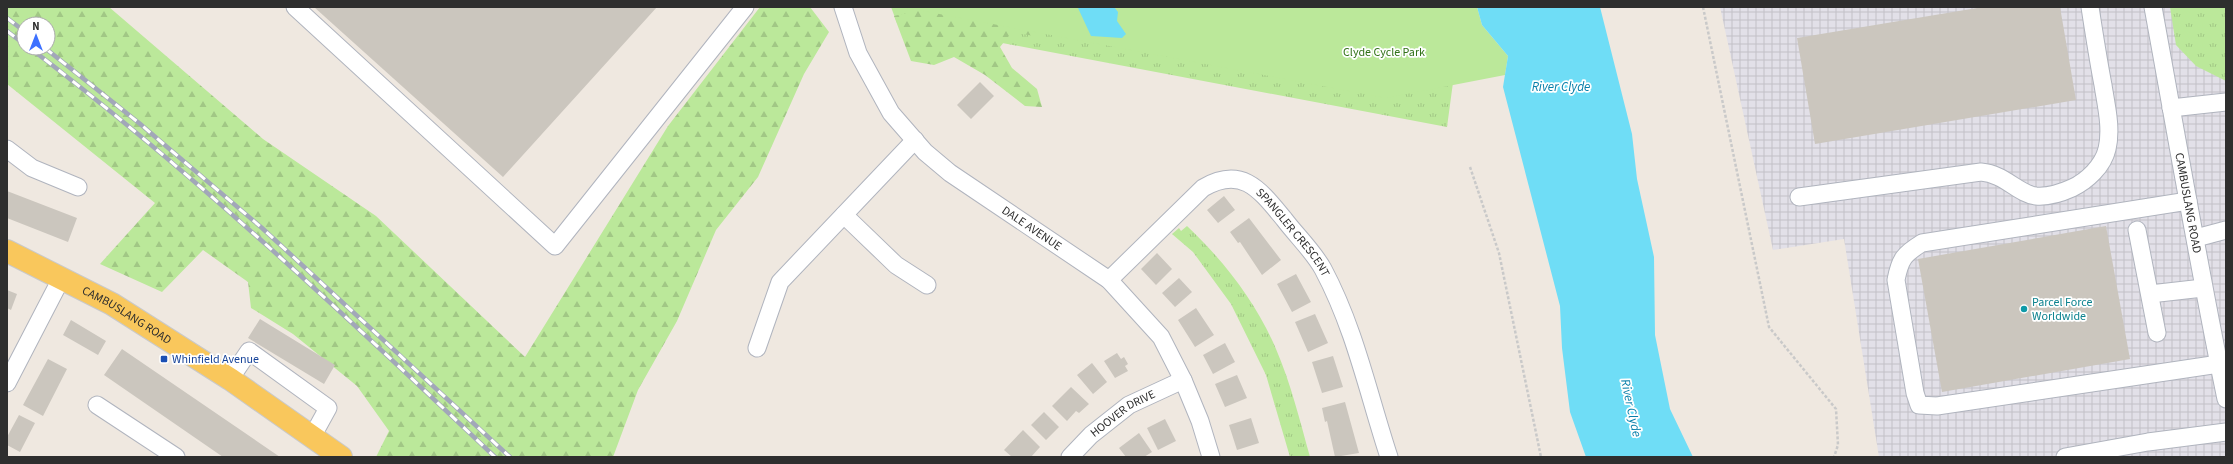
<svg xmlns="http://www.w3.org/2000/svg" width="2233" height="464" viewBox="0 0 2233 464" font-family="'Source Sans 3',sans-serif">
<defs>
<pattern id="industrial-grid" width="8" height="8" patternUnits="userSpaceOnUse"><rect width="8" height="8" fill="#e2e0e8"/><path d="M0 4h8M4 0v8" fill="none" stroke="#c2c0c7"/></pattern>
<pattern id="grass-tufts" width="24" height="20" patternUnits="userSpaceOnUse"><rect width="24" height="20" fill="#bbe89a"/><path d="M3 7l-1-3M5 7V3M7 7l1-3M15 17l-1-3M17 17v-4M19 17l1-3" fill="none" stroke="#a1c785"/></pattern>
<pattern id="forest-firs" width="22" height="20" patternUnits="userSpaceOnUse"><rect width="22" height="20" fill="#bbe89a"/><path d="M5 1l3.5 6h-7zM16 11l3.5 6h-7z" fill="#a1c785"/></pattern>
</defs>
<rect width="100%" height="100%" fill="#efe8e0"/>
<!-- industrial -->
<path fill="url(#industrial-grid)" d="M1720,7H2226V457H1879L1844,239L1773,250Z"/>
<!-- grass -->
<path fill="url(#grass-tufts)" d="M891,7H1448L1459,38L1447,127L897,23Z
M2170,7H2226V81L2196,66L2176,45Z
M1187,226C1224,261 1256,302 1276,349C1291,384 1300,421 1310,457H1290L1266,375L1231,304L1193,252L1172,234L1179,228L1181,231Z"/>
<!-- forest -->
<path fill="url(#forest-firs)" fill-rule="evenodd" d="M7,7H109L263,139L376,216L525,357L668,126L760,7H810L829,32L804,74L758,177L716,230L677,321L638,390L613,457H376L389,431L357,386L293,334L251,308L248,282L203,250L162,292L100,264L155,203L7,84ZM24,24H48V48H24Z
M932,7L1061,27L1040,37L1012,32L1000,47L1012,68L1037,89L1042,107L1025,106L985,75L954,57L934,65L911,61L894,16Z"/>
<!-- park -->
<path fill="#bbe89a" d="M902,7H1477L1482,25L1508,56L1505,75L1386,98Z"/>
<!-- water -->
<path fill="#6fddf6" d="M1072,7H1114L1118,12L1117,21L1126,34L1122,38L1091,36L1078,8Z
M1477,7H1600L1632,134L1637,179L1654,257L1655,335L1670,409L1693,457H1586L1570,412L1562,348L1560,306L1503,87L1508,56L1482,25Z"/>
<!-- building -->
<path fill="#cbc6be" d="M314,7H657L503,177Z
M1983,7H2060L2076,100L1815,144L1797,38Z
M980,82L994,96L971,119L957,105Z
M7,191L77,218L68,242L7,218Z
M1224,196L1235,210L1218,223L1207,210Z
M1249,218L1281,260L1262,275L1240,242L1238,243L1230,232Z
M2106,226L2130,359L1942,392L1918,259Z
M1157,253L1172,269L1156,285L1141,269Z
M1296,274L1311,302L1292,312L1277,284Z
M1179,278L1192,292L1175,307L1162,293Z
M7,290L17,294L11,310L7,308Z
M1196,308L1214,335L1195,347L1178,320Z
M1315,314L1328,343L1308,352L1295,322Z
M260,319L335,365L324,384L248,338Z
M71,320L106,341L98,355L63,335Z
M1225,343L1235,362L1213,374L1203,355Z
M122,349L280,457H223L104,375Z
M1117,353L1121,359L1124,357L1128,364L1125,366L1128,371L1115,378L1104,361Z
M1333,356L1343,387L1322,393L1312,362Z
M48,359L67,369L43,416L23,405Z
M1092,363L1107,382L1093,394L1077,375Z
M1237,375L1247,398L1225,407L1215,384Z
M1071,387L1089,404L1079,413L1076,411L1067,421L1052,406Z
M1345,402L1359,453L1335,457L1327,421L1325,422L1322,408Z
M1044,412L1059,427L1046,440L1031,425Z
M19,415L35,423L20,452L7,445V437Z
M1251,418L1259,443L1237,450L1229,425Z
M1165,419L1176,441L1158,450L1147,428Z
M1023,430L1040,447L1031,457H1012L1004,450Z
M1139,433L1152,452L1144,457H1126L1119,448Z"/>
<g fill="none" stroke-linecap="round" stroke-linejoin="round">
<!-- minor casing -->
<g stroke="#b0b4be" stroke-width="19">
<g id="minor">
<path d="M295,7L555,246L745,7"/>
<path id="s1" d="M843,7L858,53L891,113L925,152L950,173L1109,280L1161,337L1183,380L1200,421L1211,457"/>
<path id="s2" d="M2153,7C2177,138 2199,269 2226,399"/>
<path d="M2171,108L2226,102"/>
<path d="M7,149L32,168L78,187"/>
<path d="M1799,197L1981,172C2005,174 2018,194 2036,196C2048,197 2061,193 2072,188C2087,181 2103,166 2107,149C2112,128 2106,105 2103,85C2098,59 2094,33 2090,7"/>
<path d="M2188,201L1922,243C1904,254 1900,259 1896,280L1915,393L1919,405L1937,406L2219,364"/>
<path d="M844,215L896,265L927,285"/>
<path d="M2137,230L2157,333"/>
<path d="M2196,238L2226,230"/>
<path id="s3" d="M1109,280L1203,188C1242,165 1260,190 1284,219C1296,235 1313,251 1323,269C1355,329 1368,393 1389,457"/>
<path d="M2150,294L2203,288"/>
<path d="M757,348L780,282L915,140"/>
<path d="M230,379L249,351L328,408L312,437"/>
<path d="M7,383L62,277"/>
<path d="M97,405L176,457"/>
<path id="s4" d="M1070,457L1091,435L1129,405L1183,380"/>
<path d="M2065,457L2148,442L2226,432"/>
</g>
</g>
<!-- major casing -->
<g stroke="#c9c9c9" stroke-width="24">
<g id="major">
<path id="s5" d="M7,251L112,304L230,379L341,457"/>
</g>
</g>
<!-- path -->
<path stroke="#c9c9c9" stroke-width="2.5" stroke-dasharray="3 2" stroke-linecap="butt" d="M1703,7L1769,327L1836,409L1838,445L1834,457
M1470,167L1499,253L1541,457"/>
<!-- minor -->
<use href="#minor" stroke="#fff" stroke-width="17"/>
<!-- major -->
<use href="#major" stroke="#f9c75c" stroke-width="22"/>
<!-- rail casing -->
<g stroke="#a2a7b9" stroke-width="4.5">
<path id="rail" d="M7,18L24,31
M7,31L24,44
M30,48C194,173 345,315 495,457
M45,48L139,123L262,228L510,457"/>
</g>
<!-- rail -->
<use href="#rail" stroke="#fff" stroke-width="3" stroke-dasharray="9" stroke-linecap="butt"/>
</g>
<!-- markers -->
<circle fill="#0f9aa8" stroke="#fff" stroke-width="1.5" cx="2024" cy="309" r="4"/>
<rect fill="#1a4fb4" stroke="#fff" stroke-width="1.5" x="160" y="355" width="8" height="8" rx="2"/>
<g text-anchor="middle" dominant-baseline="central" stroke-width="3.5" stroke-linejoin="round" paint-order="stroke">
<!-- park labels -->
<g font-size="12" fill="#317117" stroke="#fff">
<text x="1384" y="52">Clyde Cycle Park</text>
</g>
<!-- street labels -->
<g font-size="12" fill="#2e2e2e" stroke="#fff">
<text stroke="none"><textPath href="#s2" startOffset="199">CAMBUSLANG ROAD</textPath></text>
<text stroke="none"><textPath href="#s1" startOffset="300">DALE AVENUE</textPath></text>
<text stroke="none"><textPath href="#s3" startOffset="246">SPANGLER CRESCENT</textPath></text>
<text stroke="none"><textPath href="#s5" startOffset="136">CAMBUSLANG ROAD</textPath></text>
<text stroke="none"><textPath href="#s4" startOffset="69">HOOVER DRIVE</textPath></text>
</g>
<!-- culture labels -->
<g font-size="12" fill="#0d838f" stroke="#fff" text-anchor="start">
<text x="2032" y="302">Parcel Force<tspan x="2032" dy="14">Worldwide</tspan></text>
</g>
<!-- transit labels -->
<g font-size="12" fill="#164399" stroke="#fff" text-anchor="start">
<text x="172" y="359">Whinfield Avenue</text>
</g>
<!-- water labels -->
<g font-size="13" font-style="italic" fill="#067ea9" stroke="#fff">
<text x="1561" y="87">River Clyde</text>
<text transform="translate(1631 408) rotate(78)">River Clyde</text>
</g>
</g>
<!-- border -->
<rect width="2233" height="464" fill="none" stroke="#2e2e2e" stroke-width="16"/>
<!-- north arrow -->
<g transform="translate(36 36)"><circle r="19" fill="#ffffff" stroke="#ababab"/>
<path d="M0-3L7 15L0 10L-7 15Z" fill="#3d71ff"/>
<text y="-6" font-size="11" font-weight="bold" text-anchor="middle" fill="#2e2e2e">N</text>
</g>
</svg>
